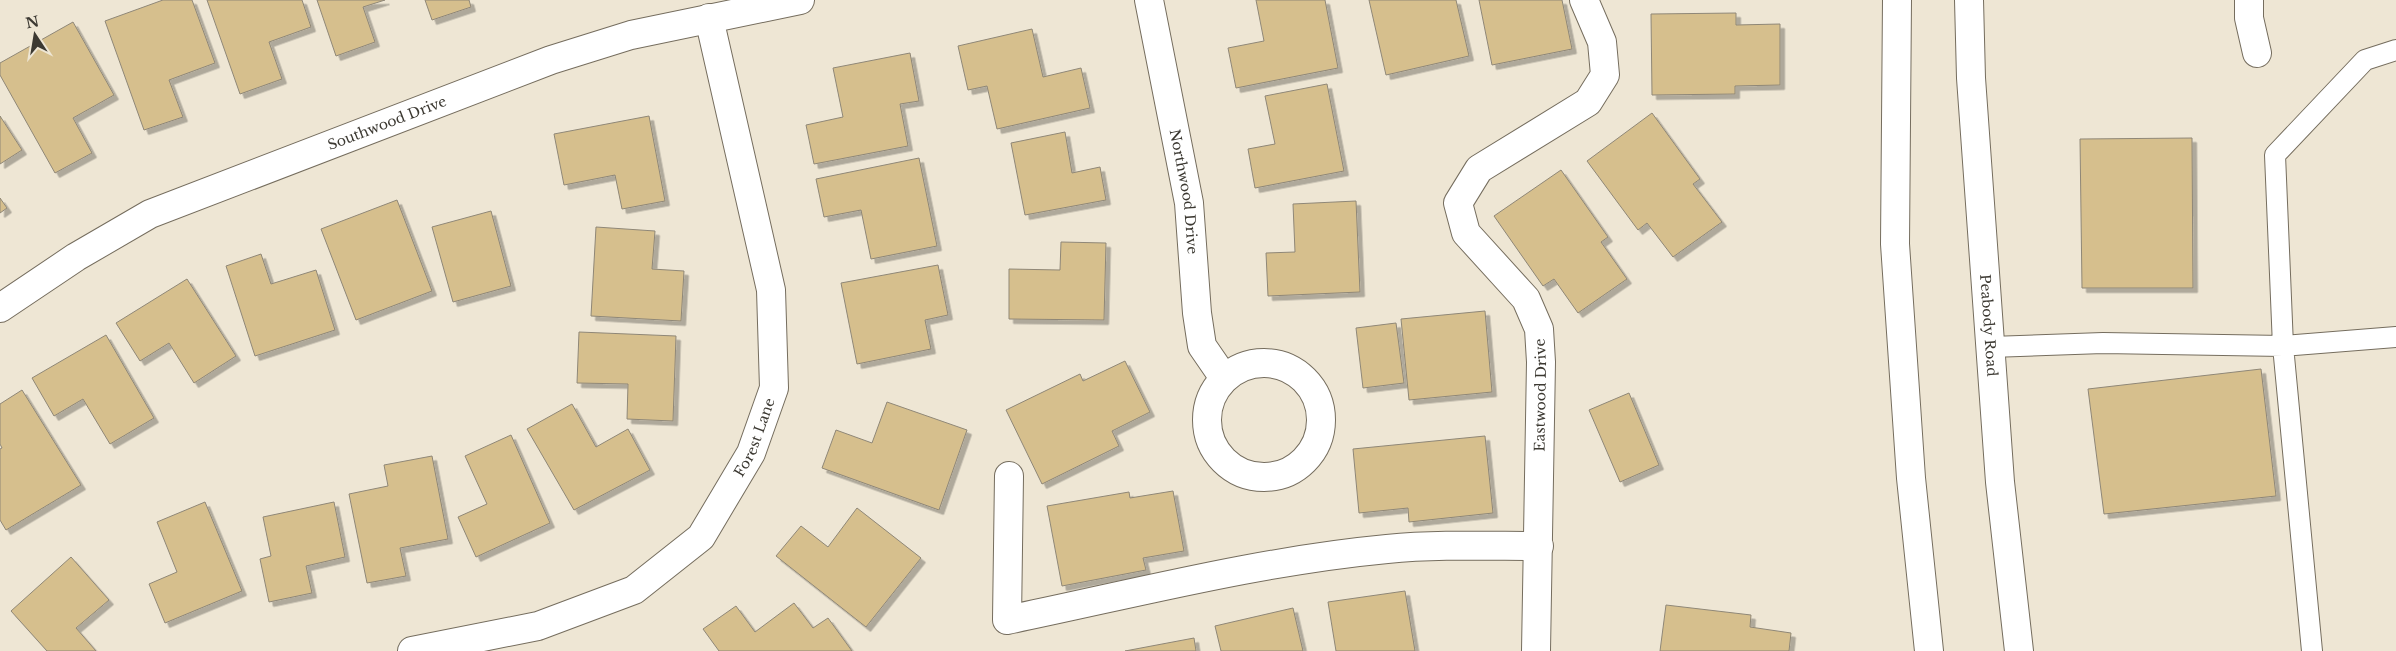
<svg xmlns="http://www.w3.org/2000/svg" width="2396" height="651" viewBox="0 0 2396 651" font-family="'Libre Baskerville',serif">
<defs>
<filter id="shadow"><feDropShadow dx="4.5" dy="4.5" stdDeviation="0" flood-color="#0004"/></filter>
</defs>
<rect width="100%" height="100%" fill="#eee6d4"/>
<!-- building -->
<path fill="#d6bf8d" stroke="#8f8777" filter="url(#shadow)" d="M163,0H192L215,63L169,80L183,117L144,130L105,21Z
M207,0H302L311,27L269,42L282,79L240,94Z
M317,0H385L363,7L375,42L336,56Z
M425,0H469L471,7L432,20Z
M1256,0H1325L1338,68L1236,88L1228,48L1264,41Z
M1369,0H1456L1469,56L1386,75Z
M1479,0H1562L1572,49L1492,65Z
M1736,13V25L1780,24V85L1735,86V94L1652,95L1651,14Z
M73,22L114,95L73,118L92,153L55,173L0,75V63Z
M1032,29L1043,77L1081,68L1090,108L997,129L987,86L968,90L958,46Z
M910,53L919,101L900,104L908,146L814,164L806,125L843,117L833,68Z
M1327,84L1344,171L1255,188L1248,149L1275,144L1265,96Z
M1652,113L1700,179L1693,184L1722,222L1673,257L1647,223L1638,230L1587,161Z
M0,116L22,150L0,164Z
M649,116L665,201L622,209L615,175L564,185L554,134Z
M1065,132L1072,173L1100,167L1106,200L1025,215L1011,143Z
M2192,138L2193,288H2082L2080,139Z
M919,158L937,246L871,259L861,210L824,217L816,179Z
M1561,170L1608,237L1601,242L1627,279L1578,313L1554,279L1543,286L1494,216Z
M0,198L7,208L0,213Z
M397,200L432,291L356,320L321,229Z
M1356,201L1360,292L1268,296L1266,253L1295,252L1293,204Z
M491,211L511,286L453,302L432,227Z
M596,227L655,231L652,269L684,271L681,321L591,316Z
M1061,242L1106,243L1104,320L1009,319V269L1060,270Z
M261,254L271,284L316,270L335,330L255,356L226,266Z
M938,265L948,315L925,320L931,349L857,364L841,283Z
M187,279L236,356L194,383L169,343L140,361L116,323Z
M1485,311L1492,392L1409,400L1401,319Z
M1396,323L1404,383L1363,388L1356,328Z
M579,332L676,336L673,421L627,419L628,384L577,383Z
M106,335L154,418L110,444L83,399L54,416L32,378Z
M1125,361L1150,412L1112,431L1119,446L1042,484L1006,410L1080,374L1083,381Z
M2261,369L2276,496L2104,514L2088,389Z
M22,390L81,485L6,530L0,520V449L2,448L0,444V404Z
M1629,393L1659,465L1620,482L1589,410Z
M887,402L967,430L939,510L822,468L836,430L872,443Z
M572,404L596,447L628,429L650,470L574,510L527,429Z
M511,435L550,523L476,557L458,517L487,504L465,456Z
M1485,436L1493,513L1409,522L1408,508L1359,513L1353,449Z
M432,456L448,539L400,548L406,576L367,583L349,494L388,486L384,465Z
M1173,491L1184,551L1143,558L1146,570L1062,586L1047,506L1129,492L1130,498Z
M205,502L242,591L165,623L149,584L177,572L157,522Z
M334,502L345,557L306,566L312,593L269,602L260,559L271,556L263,517Z
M857,508L921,558L866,627L776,556L801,526L828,547Z
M71,557L109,600L76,628L96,651H47L11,611Z
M1405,591L1415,651H1336L1328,602Z
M794,603L813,628L828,618L852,651H719L703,629L736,606L755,632Z
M1666,605L1751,615L1750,627L1791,633L1789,651H1660Z
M1293,608L1303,651H1221L1215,626Z
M1194,638L1196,651H1125Z"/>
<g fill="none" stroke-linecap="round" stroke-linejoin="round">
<!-- lane casing -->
<g stroke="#756d5e" stroke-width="22">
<path id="lane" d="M1991,347L2103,343L2283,346L2396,337
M2312,651L2283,346L2275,155L2365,60L2396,50"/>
</g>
<!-- street casing -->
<g stroke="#756d5e" stroke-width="30">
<g id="street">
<path id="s1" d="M1149,0L1189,203L1197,313L1202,346L1224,378"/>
<path d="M2249,0V18L2257,53"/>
<path id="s2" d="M0,308L76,257L150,214L551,60L631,35L800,0"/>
<circle cx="1264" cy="420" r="57"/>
<path d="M1009,476L1007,620C1133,594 1259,561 1387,549C1438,544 1488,546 1539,546"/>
<path id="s3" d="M412,651L538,626L634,590L701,537L751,453L774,388L771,290L709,18"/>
<path id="s4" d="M1536,651L1541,362L1539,329L1526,299L1466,233L1458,203L1479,169L1588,102L1605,75L1602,42L1584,0"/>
</g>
</g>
<!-- primary casing -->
<g stroke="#756d5e" stroke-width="30">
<g id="primary">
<path d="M1897,0L1895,244L1911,478L1929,651"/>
<path id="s5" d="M1969,0L1971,78L2000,482L2019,651"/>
</g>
</g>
<!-- lane -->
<use href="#lane" stroke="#fff" stroke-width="20"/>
<!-- street -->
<use href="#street" stroke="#fff" stroke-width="28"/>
<!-- primary -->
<use href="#primary" stroke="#fff" stroke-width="28"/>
</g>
<g text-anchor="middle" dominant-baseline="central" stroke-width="4.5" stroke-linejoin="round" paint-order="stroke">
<!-- street labels -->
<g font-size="14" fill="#3c3932" stroke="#eee6d4">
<text stroke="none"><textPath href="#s2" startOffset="431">Southwood Drive</textPath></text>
<text stroke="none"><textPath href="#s1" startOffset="195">Northwood Drive</textPath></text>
<text stroke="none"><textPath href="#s5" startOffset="326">Peabody Road</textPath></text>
<text stroke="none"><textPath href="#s4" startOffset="256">Eastwood Drive</textPath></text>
<text stroke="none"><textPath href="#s3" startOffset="430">Forest Lane</textPath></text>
</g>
</g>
<!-- north arrow -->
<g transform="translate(35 35) rotate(348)" stroke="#eee6d4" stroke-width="4" paint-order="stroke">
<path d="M0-4L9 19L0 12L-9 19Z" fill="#3c3932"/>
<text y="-8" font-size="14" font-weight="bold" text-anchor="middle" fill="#3c3932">N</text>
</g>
</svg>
